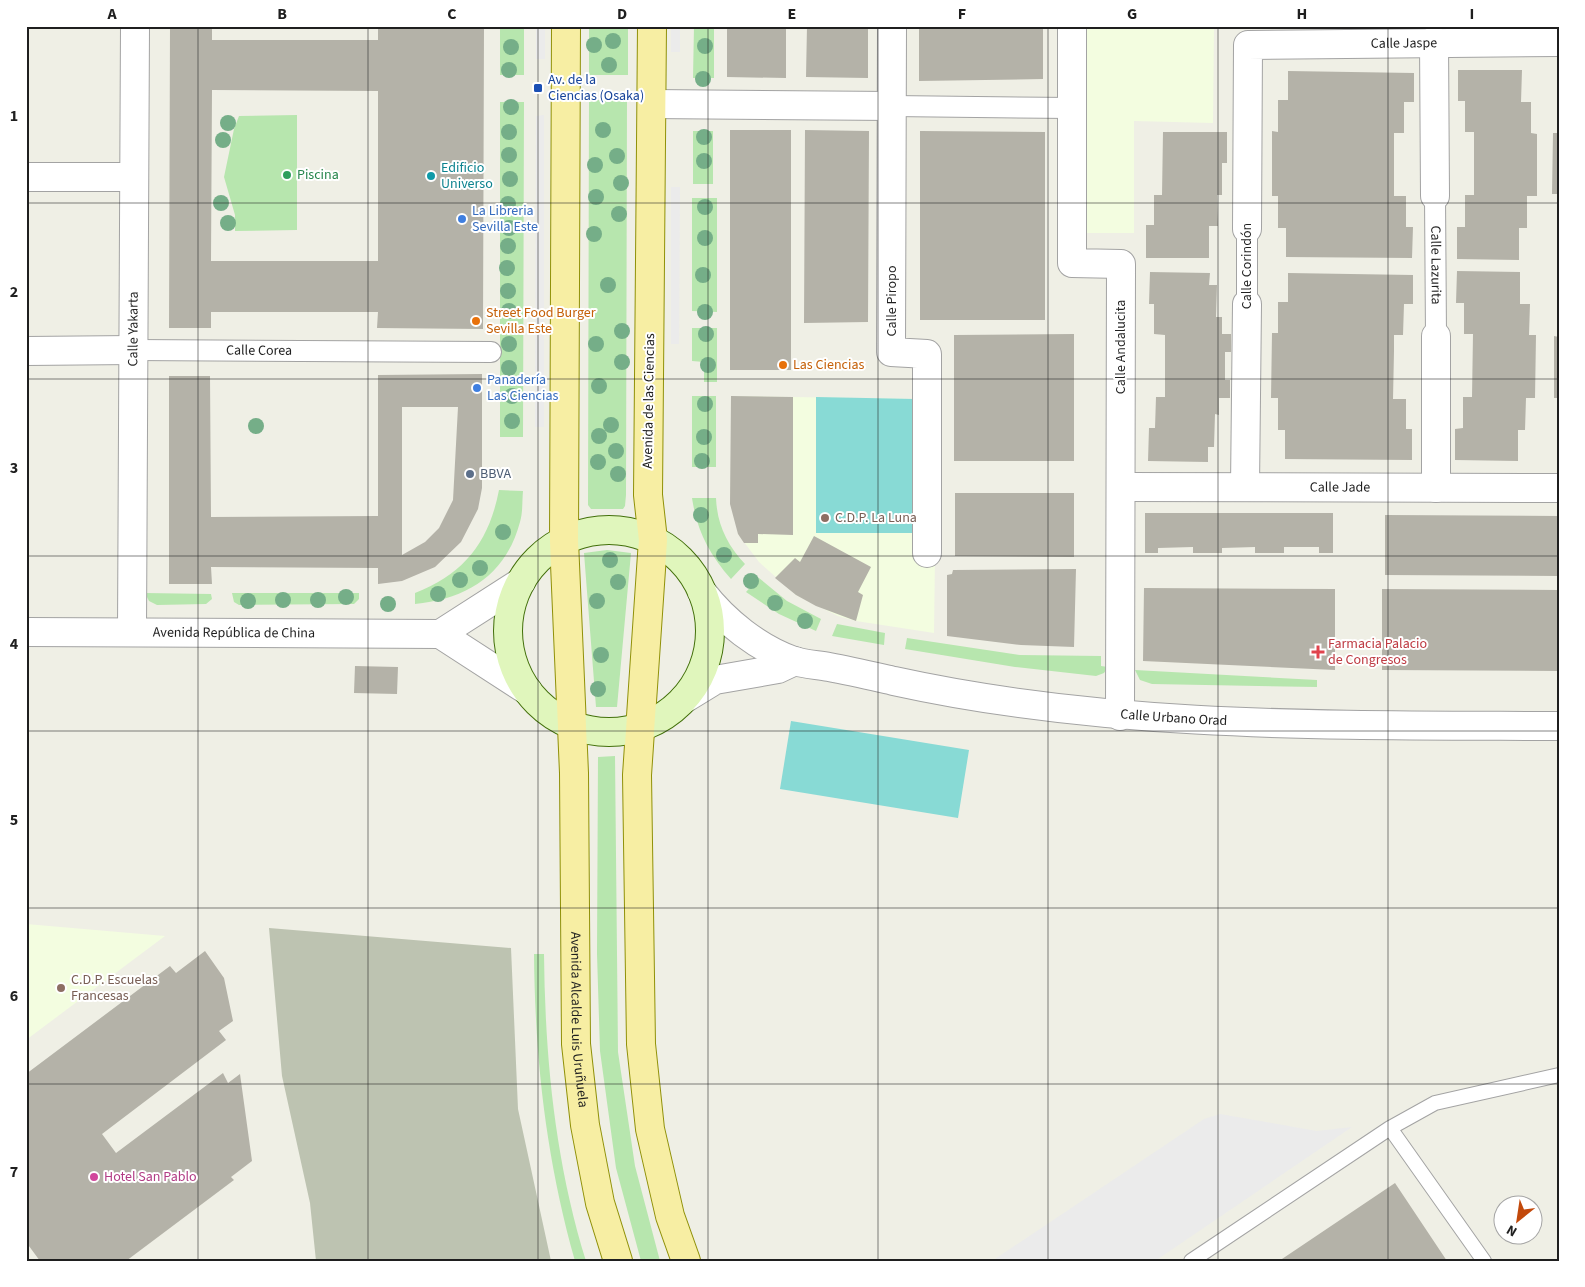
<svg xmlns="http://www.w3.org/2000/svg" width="1585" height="1287" viewBox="0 0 1585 1287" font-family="'Source Sans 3',sans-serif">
<rect width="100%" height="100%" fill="#efefe5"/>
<!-- education -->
<path fill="#f3fde0" d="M1082,26H1214L1213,123L1134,121V233H1082Z
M731,396L916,399L935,557L934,633L856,621L838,616L796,595L759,562L738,534Z
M26,924L165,936L26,1040Z"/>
<!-- construction -->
<path fill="#bdc3b1" d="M269,928L511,948L518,1109L551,1261H316L310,1203L282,1076Z"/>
<!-- grass -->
<path fill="#b7e6ae" d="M500,26H524V75H500Z
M589,26H628V75H589Z
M694,26H714V78H693Z
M589,100H627L626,495L625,506L623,509H591L588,505Z
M500,102H524L523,437H500Z
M297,115V230L235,231V215L224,177L234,129L239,116Z
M693,131H713V184H693Z
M692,198H717V312L692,311Z
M692,328H717V382H704V362L692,361Z
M692,396H716V467H692Z
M499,490L523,491C522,501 523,512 520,522C506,575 467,599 415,604V593C464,574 489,542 499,490Z
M692,498H716C717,524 727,545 745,564L731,579C709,554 697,531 692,498Z
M607,550L631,553L617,707H596L584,553Z
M759,578L787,601L821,619L816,631L779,614L746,592Z
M145,593L211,594L212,599L206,604L157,605L149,601Z
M232,593H359V599L354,604L239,605L234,602Z
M837,624L885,633L884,645L832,636Z
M907,638L1020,655L1101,656V666L1108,667L1104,673L1096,676L1015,667L905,649Z
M1135,670L1317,680V687L1152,684L1140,680Z
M615,756L618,1052L635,1166L660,1261H641L616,1168L600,1051L597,954L598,757Z
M534,954H544C545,1058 555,1161 586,1261H575C546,1158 535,1060 534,954Z"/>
<!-- pitch -->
<path fill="#88dad5" d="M816,397L916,399V533H816Z
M791,721L969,750L958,818L780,789Z"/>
<!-- parking -->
<path fill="#ebebeb" d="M536,26H545V59H536Z
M671,26H680V52H671Z
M544,115V427H535L536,116Z
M671,187H680L679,344H671Z
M1220,1114L1317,1131L1352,1127L1155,1261H992L1204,1119Z"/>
<!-- building -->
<path fill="#b4b2a8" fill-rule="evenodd" d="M170,26H212V40H378V26H484L483,329L377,328L378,312H211V328H169ZM212,90L378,91V261H211Z
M727,26H786V78L727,77Z
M807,26H868V78L806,77Z
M919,26H1043V79L919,81Z
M1458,70H1522L1521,102H1531V133L1537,134V196H1527V228H1519V260L1457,259V227H1465V195H1474V132H1465V101H1458Z
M1288,71L1414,73V102H1404V133H1394V196H1406V227H1413L1412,258L1286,257V228H1278V196H1272V131L1278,132V100H1288Z
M730,130H791V370H730Z
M805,130L869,131L868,322L804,323Z
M920,131L1045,132V320H920Z
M1163,132H1227V163H1222V195H1217L1218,226H1209V258H1146V225H1154V195H1162Z
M1553,133H1559V194H1552Z
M1457,271L1520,272V304H1530L1529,335H1536L1535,398H1526L1525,430H1518V461L1455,460V429L1463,428V397H1472L1473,334H1464V303H1456Z
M1150,272L1210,273L1209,285H1217L1216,317H1222V334H1231V352H1225V380H1230V398H1219V415L1215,414L1214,447H1208V462L1148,461L1149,428H1155L1156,397H1165V335L1154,334V304H1149Z
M1288,273L1413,275V304H1404L1403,335H1394V351L1393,399H1406V429H1412V460L1285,459V430H1278V398H1271L1272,333H1278V302H1288Z
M1074,334V461H954V335Z
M1554,336L1559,337V398H1554Z
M482,374V488L478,509L461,542L435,567L402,581L378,584V568L211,567L212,584H169V376H210L211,517L378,516V375ZM402,407H458L453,500L439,528L425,542L402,555Z
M731,396L793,397V535L758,534V543H744L738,534L730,504Z
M955,493H1074V557L955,556Z
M1145,513H1333V553H1319V547H1284V553H1255V547L1222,548V553H1193V547L1158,548V553H1145Z
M1385,515L1559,516V576L1385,575Z
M814,536L871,567L858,592L863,595L856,621L816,606L796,595L775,578L795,558L800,562Z
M1076,569L1074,647L1021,645L947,636V575L952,574L953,570Z
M1144,588L1335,589V670L1143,661Z
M1382,589L1559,590V671L1382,670Z
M355,666L398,667L397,694L354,693Z
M205,951L224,978L233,1021L219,1031L226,1040L102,1134L116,1153L223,1073L228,1083L240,1074L252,1161L231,1177L234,1180L126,1261H40L26,1242V1074L170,966L176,973Z
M1395,1183L1447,1261H1279Z"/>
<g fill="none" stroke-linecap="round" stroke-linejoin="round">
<!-- service casing -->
<g stroke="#a3a3a3" stroke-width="16">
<path id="service" d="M1390,1128L1484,1261
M1191,1261L1390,1128L1435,1103L1559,1075"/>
</g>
<!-- pedestrian casing -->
<g stroke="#a3a3a3" stroke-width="22">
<g id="pedestrian">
<path d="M892,106L1072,108"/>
<path id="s1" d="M1435,196L1436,336"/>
<path d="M1247,304V229"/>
<path id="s2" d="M133,350L491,352"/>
</g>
</g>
<!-- minor casing -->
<g stroke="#a3a3a3" stroke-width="30">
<g id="minor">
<path d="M892,26L891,352L927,354V553"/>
<path d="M1072,26V263L1121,264L1120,716"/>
<path d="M1434,41L1435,196"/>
<path d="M652,104L892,106"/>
<path d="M26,177H134"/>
<path id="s3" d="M1247,229L1248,45L1559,42"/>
<path d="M26,351L133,350"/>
<path id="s4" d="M1121,487L1559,488"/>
<path d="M1245,487L1247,304"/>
<path d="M1436,488V336"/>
<path id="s5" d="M132,631L135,26"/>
<path id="s6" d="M26,632L440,634"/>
<path d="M440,634L528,691"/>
<path d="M440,634L521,582"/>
</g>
</g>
<!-- tertiary casing -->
<g stroke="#a3a3a3" stroke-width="30">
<g id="tertiary">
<path id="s7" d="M702,592C725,622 758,648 794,661C804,664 818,665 829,667C851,671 872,676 894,681C1112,729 1337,725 1559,726"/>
<path d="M684,699L715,680L778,669L795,661"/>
</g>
</g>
<!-- secondary casing -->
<g stroke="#43700b" stroke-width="30">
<path id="secondary" d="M508 631a101 101 0 1 1 202 0a101 101 0 1 1-202 0Z"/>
</g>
<!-- primary casing -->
<g stroke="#909109" stroke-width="30">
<g id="primary">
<path id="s8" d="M566,26L564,541L574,773L576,1044L585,1125L600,1203L618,1261"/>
<path d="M652,26L648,495L653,540L637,775L641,1044L650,1129L670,1216L686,1261"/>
</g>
</g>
<!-- service -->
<use href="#service" stroke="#fff" stroke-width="14"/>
<!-- pedestrian -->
<use href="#pedestrian" stroke="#fff" stroke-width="20"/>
<!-- minor -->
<use href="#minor" stroke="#fff" stroke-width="28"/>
<!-- tertiary -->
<use href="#tertiary" stroke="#fff" stroke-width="28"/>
<!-- secondary -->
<use href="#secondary" stroke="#e0f6bc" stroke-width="28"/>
<!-- primary -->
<use href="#primary" stroke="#f7eea3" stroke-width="28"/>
</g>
<!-- trees -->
<g fill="#75ae88">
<circle cx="613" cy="41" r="8"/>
<circle cx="594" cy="45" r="8"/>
<circle cx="705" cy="46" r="8"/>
<circle cx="511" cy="47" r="8"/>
<circle cx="609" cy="65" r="8"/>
<circle cx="509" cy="70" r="8"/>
<circle cx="703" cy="79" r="8"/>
<circle cx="511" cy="107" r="8"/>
<circle cx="228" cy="123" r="8"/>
<circle cx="603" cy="130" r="8"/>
<circle cx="509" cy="132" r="8"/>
<circle cx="704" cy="137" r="8"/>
<circle cx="223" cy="140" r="8"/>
<circle cx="509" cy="155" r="8"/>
<circle cx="617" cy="156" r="8"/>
<circle cx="704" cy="161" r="8"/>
<circle cx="595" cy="165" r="8"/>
<circle cx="510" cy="179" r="8"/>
<circle cx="621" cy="183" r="8"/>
<circle cx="596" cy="197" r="8"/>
<circle cx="221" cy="203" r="8"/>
<circle cx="508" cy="204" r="8"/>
<circle cx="705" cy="207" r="8"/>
<circle cx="619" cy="214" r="8"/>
<circle cx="228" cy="223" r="8"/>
<circle cx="509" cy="228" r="8"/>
<circle cx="594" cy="234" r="8"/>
<circle cx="705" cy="238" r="8"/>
<circle cx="508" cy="246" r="8"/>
<circle cx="507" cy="268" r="8"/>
<circle cx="703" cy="275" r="8"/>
<circle cx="608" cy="285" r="8"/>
<circle cx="508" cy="291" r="8"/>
<circle cx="509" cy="311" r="8"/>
<circle cx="705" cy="312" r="8"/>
<circle cx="622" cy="331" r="8"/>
<circle cx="706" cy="334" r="8"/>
<circle cx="509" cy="344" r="8"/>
<circle cx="596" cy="344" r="8"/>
<circle cx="622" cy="362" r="8"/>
<circle cx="708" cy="365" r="8"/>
<circle cx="509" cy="368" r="8"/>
<circle cx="599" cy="386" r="8"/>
<circle cx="512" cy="396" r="8"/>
<circle cx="705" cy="404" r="8"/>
<circle cx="512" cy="421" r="8"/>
<circle cx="611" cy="425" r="8"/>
<circle cx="256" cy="426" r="8"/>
<circle cx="599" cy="436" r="8"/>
<circle cx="704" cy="437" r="8"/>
<circle cx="616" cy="451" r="8"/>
<circle cx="702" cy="461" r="8"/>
<circle cx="598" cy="462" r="8"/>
<circle cx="618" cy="474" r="8"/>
<circle cx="701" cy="515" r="8"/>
<circle cx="503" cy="532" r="8"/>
<circle cx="724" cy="555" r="8"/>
<circle cx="610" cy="560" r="8"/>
<circle cx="480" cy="568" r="8"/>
<circle cx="460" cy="580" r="8"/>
<circle cx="751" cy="581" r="8"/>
<circle cx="618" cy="582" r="8"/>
<circle cx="438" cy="594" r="8"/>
<circle cx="346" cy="597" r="8"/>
<circle cx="283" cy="600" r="8"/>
<circle cx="318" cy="600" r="8"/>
<circle cx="248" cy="601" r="8"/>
<circle cx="597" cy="601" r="8"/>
<circle cx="775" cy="603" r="8"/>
<circle cx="388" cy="604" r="8"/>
<circle cx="805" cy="621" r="8"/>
<circle cx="601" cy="655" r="8"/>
<circle cx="598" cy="689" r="8"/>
</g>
<!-- grid -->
<path fill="none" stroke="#1f1f1f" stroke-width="1" stroke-opacity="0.55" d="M198,26V1261M368,26V1261M538,26V1261M708,26V1261M878,26V1261M1048,26V1261M1218,26V1261M1388,26V1261M26,203H1559M26,379H1559M26,556H1559M26,731H1559M26,908H1559M26,1084H1559"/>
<!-- markers -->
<rect fill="#1a4fb4" stroke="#fff" stroke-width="2" x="533" y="83" width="10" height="10" rx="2.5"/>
<circle fill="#2e9e5b" stroke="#fff" stroke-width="2" cx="287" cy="175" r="5"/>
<circle fill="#0f9aa8" stroke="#fff" stroke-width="2" cx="431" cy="176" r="5"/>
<g fill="#3f7fe0" stroke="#fff" stroke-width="2">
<circle cx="462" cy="219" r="5"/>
<circle cx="477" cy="388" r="5"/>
</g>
<g fill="#e8710a" stroke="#fff" stroke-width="2">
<circle cx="476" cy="321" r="5"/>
<circle cx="783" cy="365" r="5"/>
</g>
<circle fill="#5c6f8a" stroke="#fff" stroke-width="2" cx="470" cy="474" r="5"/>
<g fill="#8d6e63" stroke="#fff" stroke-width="2">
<circle cx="825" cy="518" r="5"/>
<circle cx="61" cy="988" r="5"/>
</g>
<path fill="#e0444e" stroke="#fff" stroke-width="2" d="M1315.5 644.5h5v5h5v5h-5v5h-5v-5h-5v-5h5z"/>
<circle fill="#d1479c" stroke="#fff" stroke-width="2" cx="94" cy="1177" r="5"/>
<g text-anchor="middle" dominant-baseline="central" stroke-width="4" stroke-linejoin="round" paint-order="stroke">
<!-- street labels -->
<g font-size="14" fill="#1f1f1f" stroke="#fff">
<text stroke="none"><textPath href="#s3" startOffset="340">Calle Jaspe</textPath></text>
<text stroke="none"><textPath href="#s1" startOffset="69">Calle Lazurita</textPath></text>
<text transform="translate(1247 266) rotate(-90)">Calle Corindón</text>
<text transform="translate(892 301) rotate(-90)">Calle Piropo</text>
<text stroke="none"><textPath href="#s5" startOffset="302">Calle Yakarta</textPath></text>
<text transform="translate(1121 347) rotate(-90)">Calle Andalucita</text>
<text stroke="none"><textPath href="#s2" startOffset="126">Calle Corea</textPath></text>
<text transform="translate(649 401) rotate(-89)">Avenida de las Ciencias</text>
<text stroke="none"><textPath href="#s4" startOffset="219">Calle Jade</textPath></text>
<text stroke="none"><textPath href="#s6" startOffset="208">Avenida República de China</textPath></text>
<text stroke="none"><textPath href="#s7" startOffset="501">Calle Urbano Orad</textPath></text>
<text stroke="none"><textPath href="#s8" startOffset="994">Avenida Alcalde Luis Uruñuela</textPath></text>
</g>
<!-- transit labels -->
<g font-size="14" fill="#164399" stroke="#fff" text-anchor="start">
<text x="548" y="80">Av. de la<tspan x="548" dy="16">Ciencias (Osaka)</tspan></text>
</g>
<!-- culture labels -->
<g font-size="14" fill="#0d838f" stroke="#fff" text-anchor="start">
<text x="441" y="168">Edificio<tspan x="441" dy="16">Universo</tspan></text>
</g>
<!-- leisure labels -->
<g font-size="14" fill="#27864d" stroke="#fff" text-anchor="start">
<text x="297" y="175">Piscina</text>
</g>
<!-- shop labels -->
<g font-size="14" fill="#366cbe" stroke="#fff" text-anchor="start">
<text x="472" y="211">La Libreria<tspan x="472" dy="16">Sevilla Este</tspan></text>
<text x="487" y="380">Panadería<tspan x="487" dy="16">Las Ciencias</tspan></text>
</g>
<!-- food labels -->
<g font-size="14" fill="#c56008" stroke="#fff" text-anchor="start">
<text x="486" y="313">Street Food Burger<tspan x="486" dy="16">Sevilla Este</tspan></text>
<text x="793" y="365">Las Ciencias</text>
</g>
<!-- service labels -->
<g font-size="14" fill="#4e5e75" stroke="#fff" text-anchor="start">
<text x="480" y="474">BBVA</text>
</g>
<!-- education labels -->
<g font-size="14" fill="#785e54" stroke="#fff" text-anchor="start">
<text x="835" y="518">C.D.P. La Luna</text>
<text x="71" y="980">C.D.P. Escuelas<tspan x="71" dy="16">Francesas</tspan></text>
</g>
<!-- health labels -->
<g font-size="14" fill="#be3a42" stroke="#fff" text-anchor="start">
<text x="1328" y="644">Farmacia Palacio<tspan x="1328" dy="16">de Congresos</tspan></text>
</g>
<!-- hotel labels -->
<g font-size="14" fill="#b23c85" stroke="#fff" text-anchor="start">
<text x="104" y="1177">Hotel San Pablo</text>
</g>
</g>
<!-- border -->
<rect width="1585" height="1287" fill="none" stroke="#ffffff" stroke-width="55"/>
<!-- north arrow -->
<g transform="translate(1518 1220) rotate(210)"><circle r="24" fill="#ffffff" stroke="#a5a5a5"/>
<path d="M0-4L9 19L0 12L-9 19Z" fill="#c2490b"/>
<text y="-8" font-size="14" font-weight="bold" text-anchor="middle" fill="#1f1f1f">N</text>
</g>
<rect x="28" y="28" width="1530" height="1232" fill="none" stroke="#1f1f1f" stroke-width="2"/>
<g font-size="16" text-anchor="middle" font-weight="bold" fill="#1f1f1f">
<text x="112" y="19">A</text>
<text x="282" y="19">B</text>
<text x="452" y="19">C</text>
<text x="622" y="19">D</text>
<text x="792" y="19">E</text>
<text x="962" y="19">F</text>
<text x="1132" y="19">G</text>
<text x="1302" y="19">H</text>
<text x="1472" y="19">I</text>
<text x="14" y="121">1</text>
<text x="14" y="297">2</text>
<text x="14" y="473">3</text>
<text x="14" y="649">4</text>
<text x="14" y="825">5</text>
<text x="14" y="1001">6</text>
<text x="14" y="1177">7</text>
</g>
</svg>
